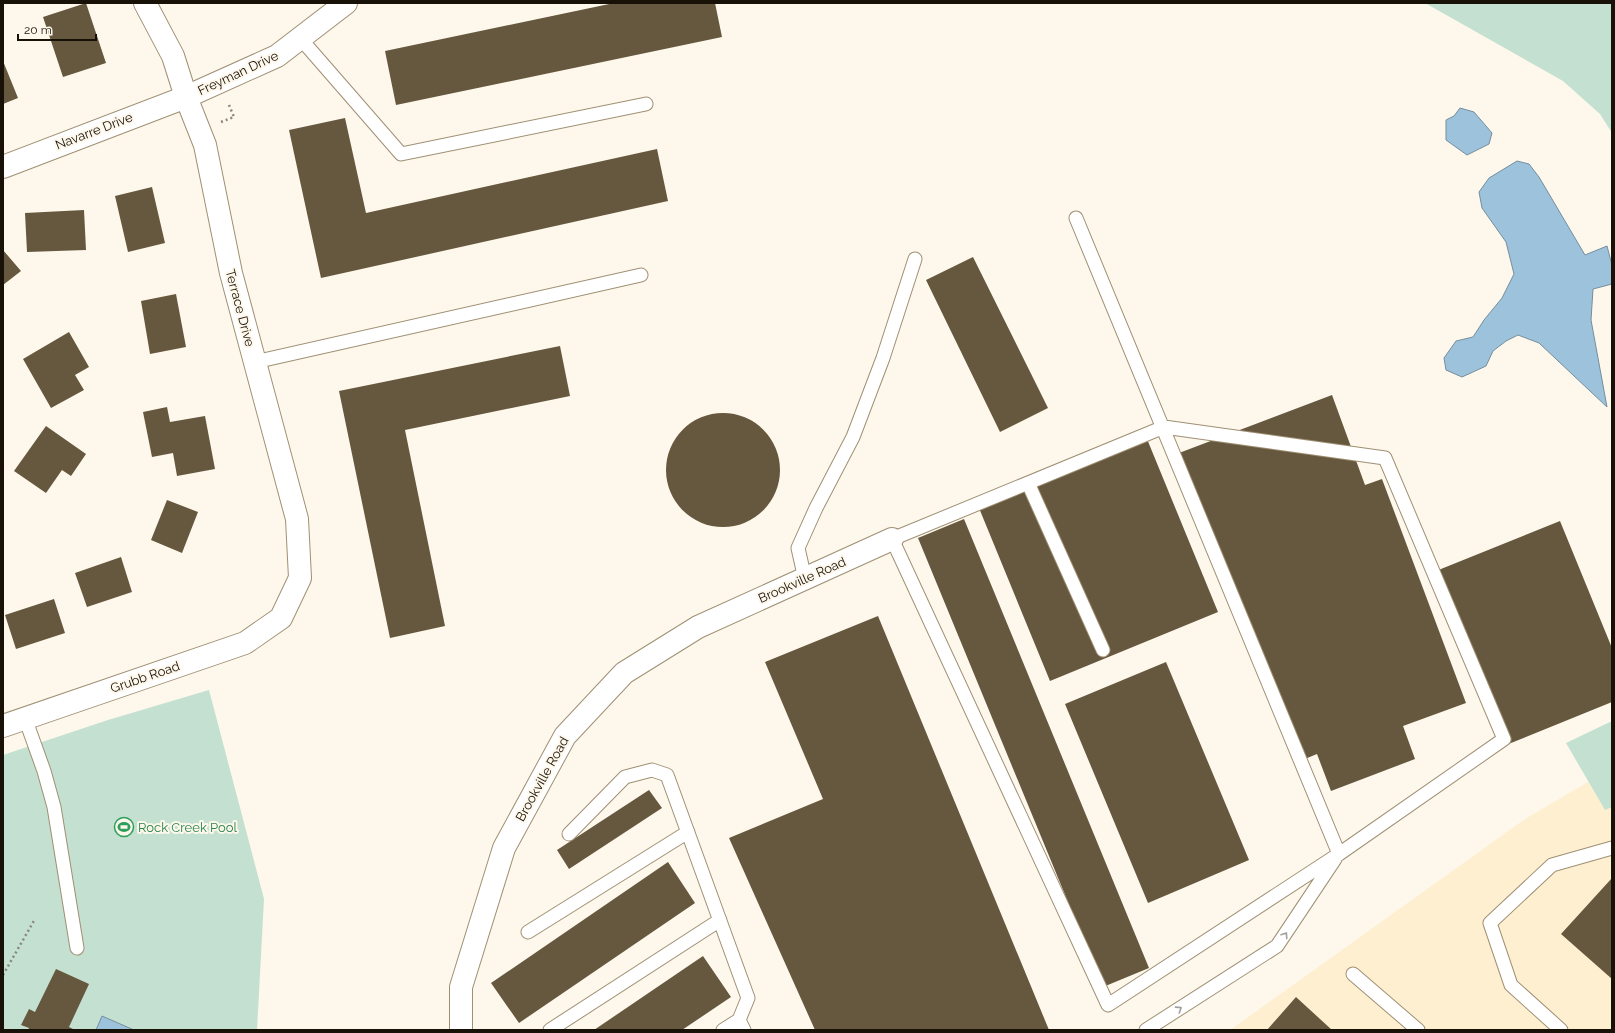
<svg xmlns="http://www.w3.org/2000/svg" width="1615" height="1033" viewBox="0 0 1615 1033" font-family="Raleway,sans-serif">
<rect width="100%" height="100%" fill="#fef7eb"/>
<!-- built -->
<path fill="#ffefd1" d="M1612,768V1030H1230L1525,819Z"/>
<!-- green -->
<path fill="#c3e0d1" d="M1425,3H1612V133L1600,114L1563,81Z
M209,690L264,899L257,1030H3V755L108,720Z
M1612,721V807L1605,810L1566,743Z"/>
<!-- water -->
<path fill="#9dc3dc" stroke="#758e9c" d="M1460,108L1474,112L1492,133L1489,144L1467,155L1446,140V120L1454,116Z
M1517,161L1529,164L1539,177L1585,255L1607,246L1612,265V284L1593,289L1591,320L1607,407L1539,343L1518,335L1506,341L1493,351L1486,366L1462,377L1446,370L1444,358L1456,341L1473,337L1484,320L1502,298L1514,274L1506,242L1482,208L1479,192L1489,178Z
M102,1016L134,1030H96Z"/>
<!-- building -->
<path fill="#66583e" d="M86,3L106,63L63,77L43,17Z
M614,3H715L722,37L396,105L385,51Z
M3,61L18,98L3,104Z
M345,118L366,213L657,149L668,201L321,278L289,130Z
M152,187L165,243L128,252L115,196Z
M84,210L86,250L27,252L25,213Z
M3,250L21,271L3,285Z
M973,257L1048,408L1000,432L926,280Z
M176,294L186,347L150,354L141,301Z
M69,332L89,367L75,375L84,390L51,408L23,359Z
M560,346L570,396L405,430L445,626L390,638L339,391Z
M1332,395L1365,485L1382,479L1466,703L1403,726L1415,759L1331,791L1317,754L1295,763L1179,453Z
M167,407L170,422L205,416L215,469L177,476L173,453L152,457L143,412Z
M666 470a57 57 0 1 1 114 0a57 57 0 1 1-114 0Z
M46,426L86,454L71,476L62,470L46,493L14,471Z
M1147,439L1218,612L1050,681L979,508Z
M167,500L198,512L182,553L151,540Z
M964,519L1149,968L1103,987L918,538Z
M1560,521L1612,648V702L1506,745L1436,571Z
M121,557L132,592L87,607L75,573Z
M54,599L65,633L16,649L5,615Z
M878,616L1049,1030H815L729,838L823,799L765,662Z
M1166,662L1249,860L1148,903L1065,704Z
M649,790L662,808L569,869L557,850Z
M668,862L695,903L519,1023L491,983Z
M1612,878V979L1561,934Z
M703,956L731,997L682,1030H594Z
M56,969L89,984L69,1027L75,1030H28L29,1028L21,1025L29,1009L35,1012Z
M1296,997L1332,1030H1267Z"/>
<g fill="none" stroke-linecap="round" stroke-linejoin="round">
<!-- service casing -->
<g stroke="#9f9074" stroke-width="15">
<path id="service" d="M300,38L401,154L646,104
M1076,218L1339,854
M255,362L641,275
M1164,427L1385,458L1504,739L1339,854L1108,1005L892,539Z
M1028,483L1103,650
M805,579L798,548L816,508L853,437L883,358L915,259
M25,718L44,771L54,807L77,948
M569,834L625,777L652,770L667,775L748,998L739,1020
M528,932L688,832
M1353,974L1418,1030
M550,1030L720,920
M723,1030L739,1020L744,1030
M1146,1030L1277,946L1335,859
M1561,1030L1511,985L1490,923L1552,865L1612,848"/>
</g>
<!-- minor casing -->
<g stroke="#9f9074" stroke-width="24">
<path id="minor" d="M3,167L186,97L173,56L145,3
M461,1030V987L504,848L565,736L624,673L698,627L892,539"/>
</g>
<!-- tertiary casing -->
<g stroke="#9f9074" stroke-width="24">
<path id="tertiary" d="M3,726L245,643L281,618L300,578L297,519L231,273L205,145L186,97L277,56L346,3"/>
</g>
<!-- path -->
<path stroke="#8c867b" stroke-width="2.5" stroke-dasharray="2 3" stroke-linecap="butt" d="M221,122L234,117L229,105
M3,975L35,919"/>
<!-- service -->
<use href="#service" stroke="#fff" stroke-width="13"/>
<!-- minor -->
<use href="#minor" stroke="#fff" stroke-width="22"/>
<!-- tertiary -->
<use href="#tertiary" stroke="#fff" stroke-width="22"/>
</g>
<!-- one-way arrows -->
<defs><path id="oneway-chevron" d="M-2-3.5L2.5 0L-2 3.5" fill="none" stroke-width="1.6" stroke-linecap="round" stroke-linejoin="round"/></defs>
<g stroke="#a2a09c">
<use href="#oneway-chevron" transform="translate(1285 935) rotate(-56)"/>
<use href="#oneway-chevron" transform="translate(1179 1009) rotate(-33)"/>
</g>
<!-- icons -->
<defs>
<g id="stadium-ring" transform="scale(1)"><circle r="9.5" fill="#fef7eb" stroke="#2e9e5b" stroke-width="1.5"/><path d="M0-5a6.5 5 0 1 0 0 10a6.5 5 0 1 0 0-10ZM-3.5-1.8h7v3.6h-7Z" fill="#2e9e5b"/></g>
</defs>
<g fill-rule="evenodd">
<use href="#stadium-ring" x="124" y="827"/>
</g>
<g text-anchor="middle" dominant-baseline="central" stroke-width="4" stroke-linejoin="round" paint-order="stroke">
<!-- street labels -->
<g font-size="13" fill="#171107" stroke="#fef7eb">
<text transform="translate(238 73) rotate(-25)">Freyman Drive</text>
<text transform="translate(94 131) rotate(-21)">Navarre Drive</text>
<text transform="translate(240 308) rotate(75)">Terrace Drive</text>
<text transform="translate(802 580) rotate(-24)">Brookville Road</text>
<text transform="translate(145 677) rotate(-19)">Grubb Road</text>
<text transform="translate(542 779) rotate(-61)">Brookville Road</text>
</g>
<!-- leisure labels -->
<g font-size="13" fill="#27864d" stroke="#fef7eb" text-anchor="start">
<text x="138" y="827">Rock Creek Pool</text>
</g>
</g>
<!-- border -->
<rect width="1615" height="1033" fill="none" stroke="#171107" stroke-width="8"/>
<!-- scale -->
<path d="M18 34v6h78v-6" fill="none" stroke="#171107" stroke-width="2"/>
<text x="24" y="34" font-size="12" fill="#171107" stroke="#fef7eb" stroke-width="3" paint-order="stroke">20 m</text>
</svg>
